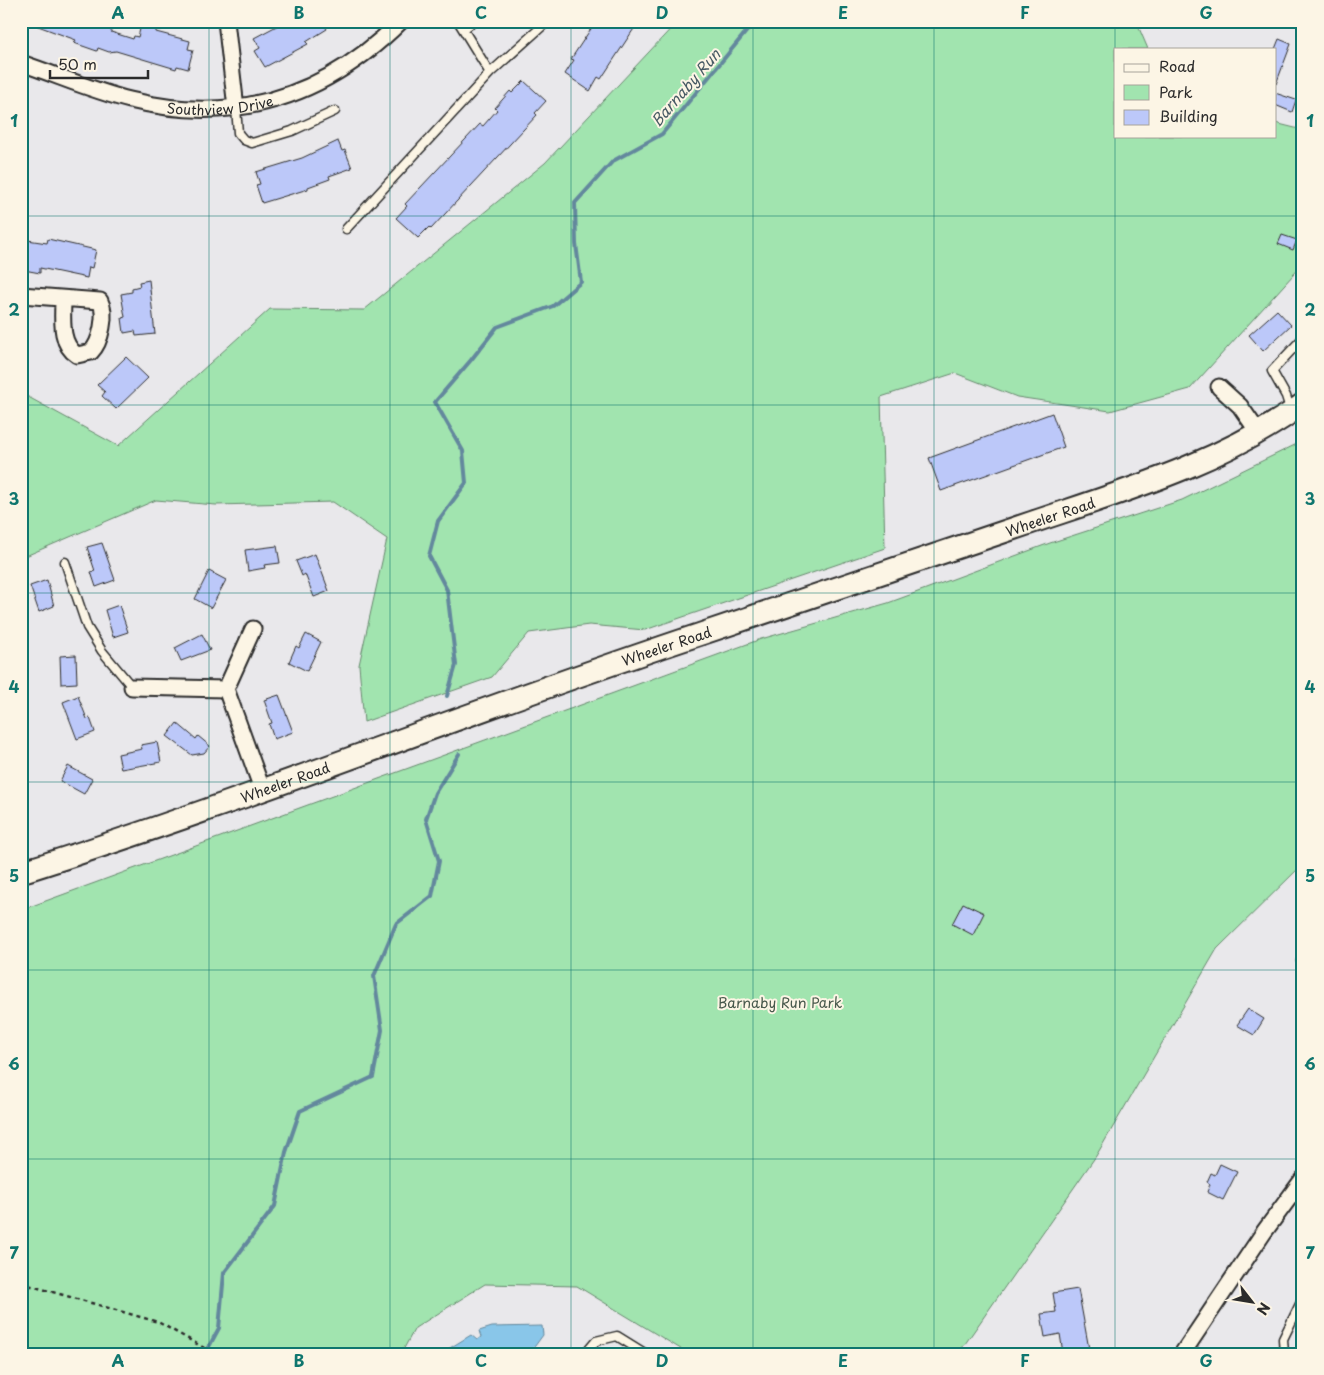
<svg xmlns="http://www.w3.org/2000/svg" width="1324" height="1375" viewBox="0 0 1324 1375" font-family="'Playpen Sans',sans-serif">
<rect width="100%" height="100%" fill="#e9e8eb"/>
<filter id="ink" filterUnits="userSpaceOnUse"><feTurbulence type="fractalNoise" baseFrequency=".02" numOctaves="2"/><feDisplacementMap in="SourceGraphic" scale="10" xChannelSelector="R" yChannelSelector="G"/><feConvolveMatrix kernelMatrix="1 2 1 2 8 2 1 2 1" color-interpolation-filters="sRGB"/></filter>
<g filter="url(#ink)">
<!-- green -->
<path fill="#a1e4af" stroke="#66886d" d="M678,21H1136L1148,49H1115V136H1275V123L1303,130V264L1190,389L1110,411L1017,397L955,373L881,397L885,548L645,630L589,625L529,633L492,677L364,722L359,665L387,539L333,502L216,505L156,500L21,558V393L118,446L270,309L364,310L545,163Z
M1303,441V864L1217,949L1096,1156L958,1354H689L577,1286L485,1284L415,1328L401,1354H21V910L761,639L888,603L1050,543L1182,500Z"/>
<!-- water -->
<path fill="#89c6e9" stroke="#63889d" d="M542,1326L543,1335L529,1354H440L471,1335L477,1340L481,1337L479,1331L492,1327Z"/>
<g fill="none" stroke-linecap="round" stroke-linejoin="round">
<!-- stream -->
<path stroke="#63889d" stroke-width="4" d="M447,696L456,665L447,590L429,556L438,521L466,483L463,451L435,402L471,360L497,327L553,306L581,282L576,244L575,203L613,161L662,134L755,21
M205,1354L219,1328L224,1273L275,1206L286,1152L300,1111L373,1077L382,1030L374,976L396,924L432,896L439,861L426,819L435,793L459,754"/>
</g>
<!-- building -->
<path fill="#bcc8f9" stroke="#2b2b2b" d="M31,21H114L111,32L133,39L134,36L138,37L141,25L156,29V32L190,41L188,49L193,50L188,69L177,66L176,69L116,51L109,52L98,48L97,51L74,43L76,40L30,23Z
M286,21H322L327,29L306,42L308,44L265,67L255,51L260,48L254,38Z
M596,21H639L601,79L598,77L590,91L565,74L574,60L571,59Z
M1279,39L1291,44L1276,84L1275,49Z
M524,81L546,101L535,113L537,115L431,229L429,227L418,238L396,218L407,206L405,204L480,124L483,126L497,110L495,108L510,91L512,93Z
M1275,93L1296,100L1292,112L1275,105Z
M338,141L342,151L345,150L352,168L329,176L330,179L308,187V189L262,203L256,185L260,184L256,172L302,158Z
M1282,235L1297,240L1293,250L1278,244Z
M21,239L47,243L48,239L96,250L92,268L89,267L87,278L40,268V273L24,270L26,259L21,258Z
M149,280L155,334L136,336L135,331L124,333L122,318L125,317L121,294L132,292V288L140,286L139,282Z
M1277,310L1291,325L1263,351L1249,335Z
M126,357L148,378L116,409L102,396L105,392L97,385Z
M1052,413L1064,447L941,491L929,458Z
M102,543L115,580L96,587L91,572L95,571L87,547Z
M277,546L280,563L264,565L265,568L248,571L245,550Z
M315,554L329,591L314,597L305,574L302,576L296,561Z
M209,571L226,580L211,608L195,599Z
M47,580L54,606L39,612L30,586Z
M119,605L128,632L113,637L105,610Z
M202,634L210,650L181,661L175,648Z
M306,634L321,642L307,671L289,662L296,646L299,648Z
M76,655L77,683L61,684L60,656Z
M279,695L293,732L274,739L269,724L272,723L264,700Z
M78,696L87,719L90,718L95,732L77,739L63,702Z
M177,723L196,739L198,736L210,746L204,753L192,755L167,736Z
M157,742L161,762L121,769L118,754L142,749L141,745Z
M68,766L92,779L84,794L60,781Z
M963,903L984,913L973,935L952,924Z
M1248,1009L1264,1019L1254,1035L1237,1025Z
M1220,1164L1237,1172L1223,1200L1207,1192L1210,1184L1207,1182L1211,1173L1215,1175Z
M1078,1289L1089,1349L1063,1353L1060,1334L1045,1337L1041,1314L1056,1312L1053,1293Z"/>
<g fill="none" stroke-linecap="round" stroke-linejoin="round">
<!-- lane casing -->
<g stroke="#2b2b2b" stroke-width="11">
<path id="lane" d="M458,21L490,73
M464,29L474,21
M236,108L238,133L244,140L252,143L292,131L335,111
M346,229L490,73L548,21
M1290,409L1286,396L1272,371L1301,340L1303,343
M65,562L87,627L102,651L132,687
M1301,961L1303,962
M585,1354L596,1341L617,1336L646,1354
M1284,1354L1283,1339L1303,1298"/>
</g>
<!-- street casing -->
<g stroke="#2b2b2b" stroke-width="19">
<g id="street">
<path d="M226,21L236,108"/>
<path id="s1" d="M21,63C57,75 93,91 130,100C235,126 325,97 401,21"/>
<path d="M21,295L100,301C107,314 101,342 91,352L77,355C59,344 63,317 63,299"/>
<path d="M1219,387L1240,406L1258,432"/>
<path d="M253,629L226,689L262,789"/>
<path d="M132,687L226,689"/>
<path d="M1182,1354L1264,1232L1303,1179"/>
</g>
</g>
<!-- secondary casing -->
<g stroke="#2b2b2b" stroke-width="25">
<g id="secondary">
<path id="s2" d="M21,872C251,800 473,709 701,634C812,597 923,560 1033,522C1125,491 1223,462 1303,404"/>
</g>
</g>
<!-- path -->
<path stroke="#2b2b2b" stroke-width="2.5" stroke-dasharray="4 4" stroke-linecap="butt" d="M21,1283L158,1322L215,1354"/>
<!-- lane -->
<use href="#lane" stroke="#fcf5e5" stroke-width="8"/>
<!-- street -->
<use href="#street" stroke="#fcf5e5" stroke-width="15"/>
<!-- secondary -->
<use href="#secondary" stroke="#fcf5e5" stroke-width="21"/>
</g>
</g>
<!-- grid -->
<path fill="none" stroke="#0f766e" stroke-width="1" stroke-opacity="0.55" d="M209,21V1354M390,21V1354M571,21V1354M753,21V1354M934,21V1354M1115,21V1354M21,216H1303M21,405H1303M21,593H1303M21,782H1303M21,970H1303M21,1159H1303"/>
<g text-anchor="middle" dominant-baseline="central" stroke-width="4" stroke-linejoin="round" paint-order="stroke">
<!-- street labels -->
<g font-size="14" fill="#2b2b2b" stroke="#fcf5e5">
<text stroke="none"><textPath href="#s1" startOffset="206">Southview Drive</textPath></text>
<text stroke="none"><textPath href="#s2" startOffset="1089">Wheeler Road</textPath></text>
<text stroke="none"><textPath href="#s2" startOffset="684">Wheeler Road</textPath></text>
<text stroke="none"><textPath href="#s2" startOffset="279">Wheeler Road</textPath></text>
</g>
<!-- park labels -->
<g font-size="14" fill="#48594c" stroke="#fcf5e5">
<text x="780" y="1002">Barnaby Run Park</text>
</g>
<!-- water labels -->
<g font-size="15" font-style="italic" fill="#475a64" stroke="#fcf5e5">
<text transform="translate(685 87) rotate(-49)">Barnaby Run</text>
</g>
</g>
<!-- margin -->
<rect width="1324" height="1375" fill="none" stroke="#fcf5e5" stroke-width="55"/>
<!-- legend -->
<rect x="1114" y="48" width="162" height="90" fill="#fcf5e5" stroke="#a8a49b"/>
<rect x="1124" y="64" width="25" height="8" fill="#fcf5e5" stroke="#a8a49b"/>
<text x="1159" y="72" font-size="15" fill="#2b2b2b">Road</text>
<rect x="1124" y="85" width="25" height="15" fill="#a1e4af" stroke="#a8a49b"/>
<text x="1159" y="98" font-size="15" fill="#2b2b2b">Park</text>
<rect x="1124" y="110" width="25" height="15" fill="#bcc8f9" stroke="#a8a49b"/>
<text x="1159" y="122" font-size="15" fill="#2b2b2b">Building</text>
<!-- north arrow -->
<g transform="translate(1252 1302) rotate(121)" stroke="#fcf5e5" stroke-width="4" paint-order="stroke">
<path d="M0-4L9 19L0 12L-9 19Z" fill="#2b2b2b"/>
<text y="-8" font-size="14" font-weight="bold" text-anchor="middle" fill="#2b2b2b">N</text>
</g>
<!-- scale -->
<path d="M50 70v8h98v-8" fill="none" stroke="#2b2b2b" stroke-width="2.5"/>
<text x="58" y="70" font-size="15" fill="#2b2b2b" stroke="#fcf5e5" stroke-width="4" paint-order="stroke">50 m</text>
<rect x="28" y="28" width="1268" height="1320" fill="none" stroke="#0f766e" stroke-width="2"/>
<g font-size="16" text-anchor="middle" font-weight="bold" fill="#0f766e">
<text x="118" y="19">A</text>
<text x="299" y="19">B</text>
<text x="481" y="19">C</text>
<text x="662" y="19">D</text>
<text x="843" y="19">E</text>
<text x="1025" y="19">F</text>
<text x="1206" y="19">G</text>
<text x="14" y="127">1</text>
<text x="1310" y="127">1</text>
<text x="14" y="316">2</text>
<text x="1310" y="316">2</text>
<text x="14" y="505">3</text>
<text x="1310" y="505">3</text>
<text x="14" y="693">4</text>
<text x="1310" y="693">4</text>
<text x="14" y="882">5</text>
<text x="1310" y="882">5</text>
<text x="14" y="1070">6</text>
<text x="1310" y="1070">6</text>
<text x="14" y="1259">7</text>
<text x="1310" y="1259">7</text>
<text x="118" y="1367">A</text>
<text x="299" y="1367">B</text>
<text x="481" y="1367">C</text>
<text x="662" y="1367">D</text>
<text x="843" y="1367">E</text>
<text x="1025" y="1367">F</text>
<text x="1206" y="1367">G</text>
</g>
</svg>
